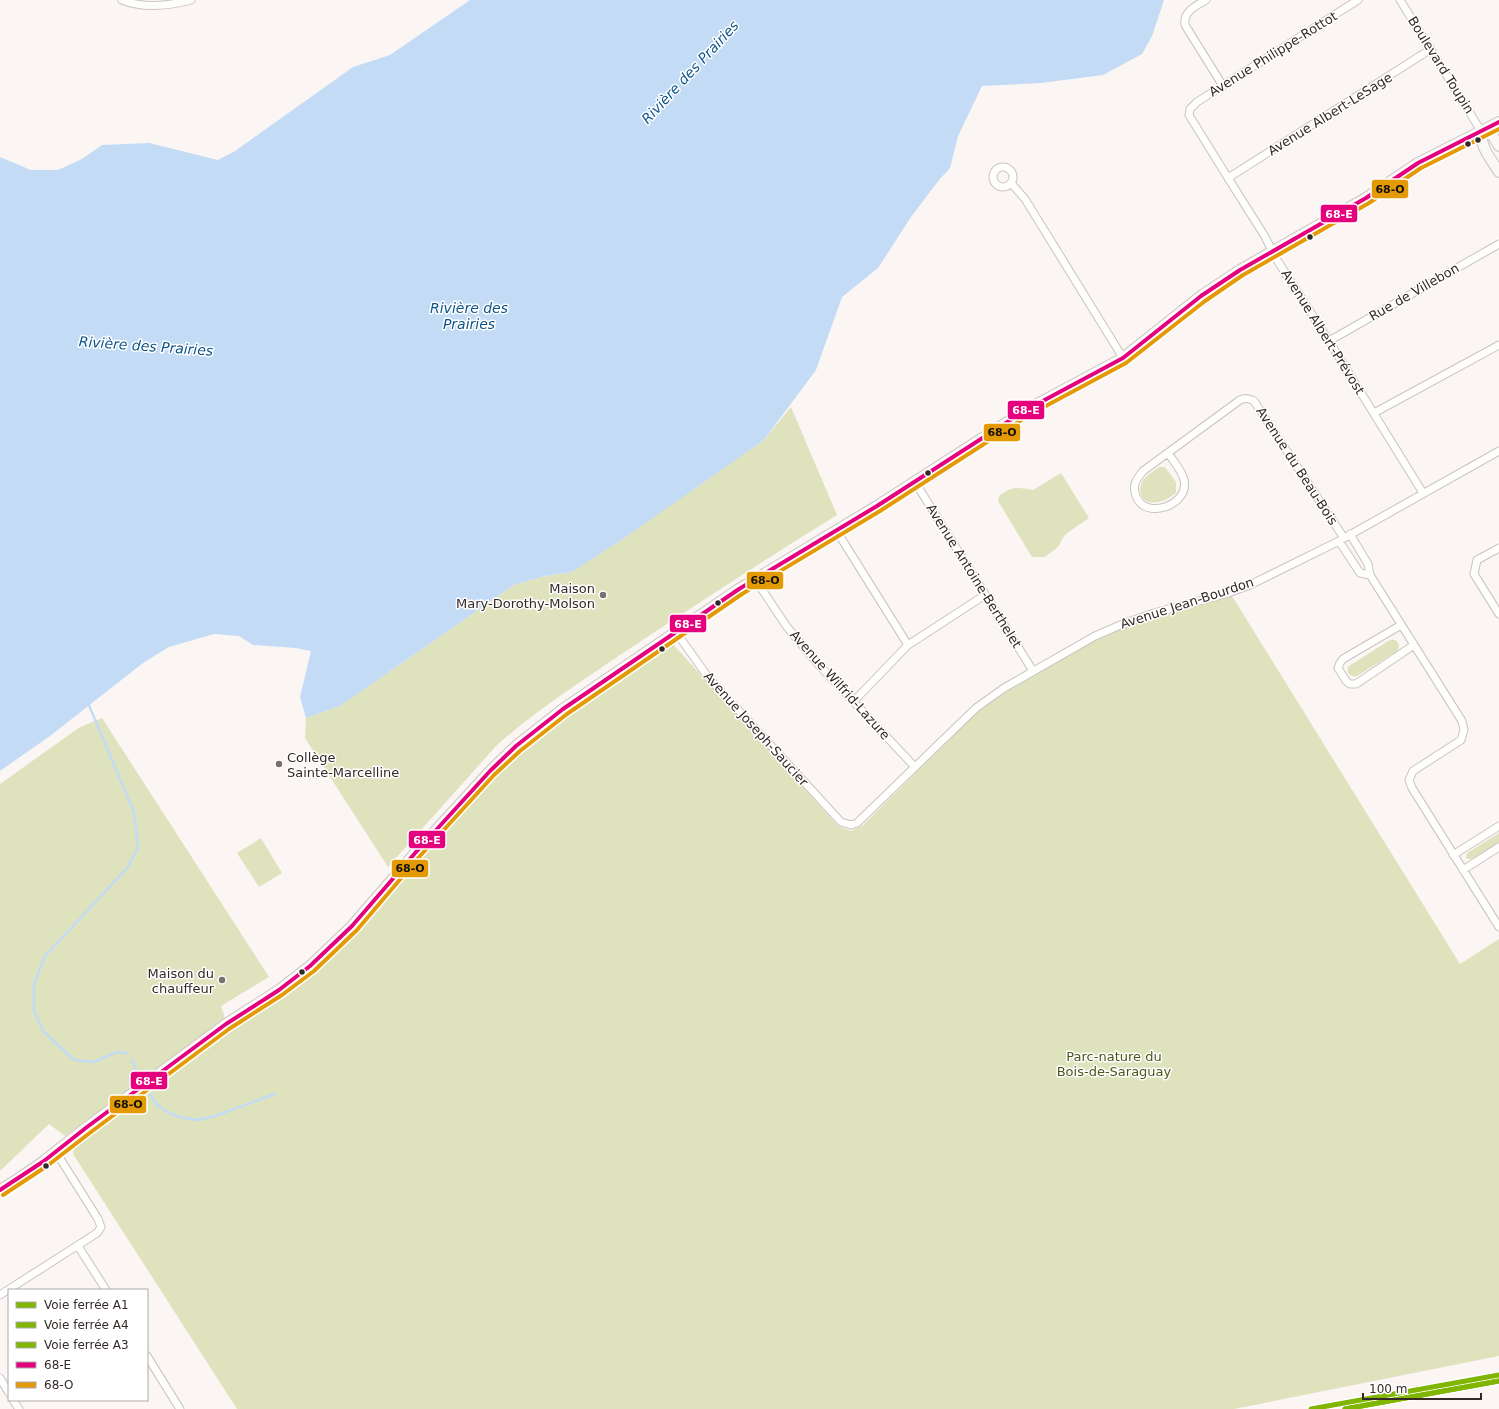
<svg xmlns="http://www.w3.org/2000/svg" width="1499" height="1409" viewBox="0 0 1499 1409" font-family="'DejaVu Sans',sans-serif">
<rect width="100%" height="100%" fill="#fbf6f4"/>
<!-- green -->
<path fill="#dee2bd" d="M791,407L837,515C766,559 696,605 626,651C582,681 536,710 496,746L388,867L305,738L306,718L340,706L514,585L545,576L572,572L764,440Z
M1159,467H1165L1176,482V493C1169,499 1158,504 1149,502C1139,499 1138,486 1144,479C1148,474 1154,471 1159,467Z
M1061,473L1089,518L1070,531L1064,536L1058,547L1045,557H1032L998,501L999,496C1012,486 1017,487 1033,490Z
M1232,596L1460,964L1499,939V1356L1234,1409H237L73,1154L74,1146C139,1096 205,1046 273,1000L275,1001L298,984L352,932L464,806L519,750L545,728L592,695L671,642L838,826L851,831L863,825L971,718L992,701L1075,650L1103,637L1138,621Z
M1390,640C1395,639 1399,641 1399,647L1397,651L1357,676C1350,678 1345,672 1349,666Z
M102,718L269,977L221,1006L225,1018L65,1136L49,1124L0,1171V784L80,727Z
M1499,833V843L1472,859H1467L1466,857L1467,853Z
M261,838L282,873L259,887L237,853Z"/>
<!-- water -->
<path fill="#c3dbf4" d="M470,0H1164L1152,36L1142,54L1103,75L1041,83L982,86L958,136L950,168L939,180L911,217L878,268L842,297L816,370L764,440L617,543L572,572L545,576L514,585L340,706L306,718L300,697L311,651L296,648L253,645L239,636L214,634L169,647L143,663L50,736L0,771V157L31,170H58L82,159L102,145L149,143L218,160L235,151L353,67L390,55Z"/>
<g fill="none" stroke-linecap="round" stroke-linejoin="round">
<!-- stream -->
<path stroke="#c3dbf4" stroke-width="2.5" d="M88,703L134,812L138,847L128,867L45,956L34,984V1010L43,1031L74,1060L94,1062L117,1052L127,1053
M132,1060L140,1079
M149,1092L156,1104L167,1112L179,1117L198,1120L215,1116L275,1094"/>
<!-- street casing -->
<g stroke="#cac3c1" stroke-width="9">
<path id="street" d="M122,0C144,9 168,6 191,0
M1206,0C1196,6 1183,11 1185,25L1223,86
M1358,0L1197,102L1190,109L1189,115L1228,178L1264,235L1277,260L1329,341L1423,493
M1400,0L1481,131
M993 177a10 10 0 1 1 20 0a10 10 0 1 1-20 0Z
M1228,178L1431,49
M1011,183L1025,199L1123,358
M1329,341L1499,244
M1374,413L1499,345
M1168,453C1173,461 1182,470 1184,480C1190,505 1145,521 1136,496C1132,485 1136,480 1143,471L1240,400C1245,398 1248,398 1254,401L1344,538
M915,482L1033,671
M836,530L908,645
M1350,534L1368,564L1370,575L1462,721L1464,730L1461,740L1413,771L1409,780L1412,788L1499,927
M1339,541L1360,573L1370,575
M1499,548L1477,560L1474,574L1499,614
M755,579L787,627L818,664L915,767
M1401,625L1343,659L1340,663L1338,668L1346,681L1350,684H1356L1414,645
M676,632L708,677L841,822L851,825L857,823L976,708L1004,688L1095,636L1125,623L1154,613L1228,593L1250,585L1339,541L1499,451
M854,701L908,645L985,595
M1453,855L1499,826
M1463,870L1499,847
M78,1246L106,1290
M0,1295L97,1233L101,1227L98,1219L56,1152
M147,1356L180,1409
M0,1378L9,1393
M13,1400L19,1409"/>
</g>
<!-- secondary casing -->
<g stroke="#cac3c1" stroke-width="12">
<path id="secondary" d="M1481,131C1481,149 1490,157 1499,172
M1481,131L1493,136L1499,146
M0,1190L18,1179L44,1161L87,1127L226,1024L279,990L310,966L352,926L416,852L490,771L516,746L563,709L739,589L877,506L1026,410L1123,358L1201,296L1240,270L1366,198L1418,163L1499,122"/>
</g>
<!-- street -->
<use href="#street" stroke="#fefefd" stroke-width="7"/>
<!-- secondary -->
<use href="#secondary" stroke="#faf7f7" stroke-width="10"/>
<!-- bus-1 casing -->
<g stroke="#fff" stroke-width="7">
<path id="bus-1" d="M0,1190L44,1161L87,1127L226,1024L279,990L310,966L352,926L416,852L490,771L516,746L563,709L739,589L877,506L1026,410L1123,358L1201,296L1240,270L1366,198L1418,163L1499,122"/>
</g>
<!-- bus-2 casing -->
<g stroke="#fff" stroke-width="7">
<path id="bus-2" d="M3,1195L47,1166L91,1132L229,1029L282,995L314,971L357,930L420,856L494,775L520,751L567,714L742,594L880,511L1029,415L1126,363L1205,301L1243,275L1369,203L1421,168L1499,129"/>
</g>
<!-- bus-1 -->
<use href="#bus-1" stroke="#e5007d" stroke-width="4"/>
<!-- bus-2 -->
<use href="#bus-2" stroke="#e39a04" stroke-width="4"/>
<!-- rail-1 casing -->
<g stroke="#fff" stroke-width="8">
<path id="rail-1" d="M1345,1409L1499,1381"/>
</g>
<!-- rail-2 casing -->
<g stroke="#fff" stroke-width="8">
<path id="rail-2" d="M1311,1409L1499,1375"/>
</g>
<!-- rail-3 casing -->
<g stroke="#fff" stroke-width="8">
<path id="rail-3" d="M1345,1409L1499,1381"/>
</g>
<!-- rail-1 -->
<use href="#rail-1" stroke="#80b602" stroke-width="5"/>
<!-- rail-2 -->
<use href="#rail-2" stroke="#80b602" stroke-width="5"/>
<!-- rail-3 -->
<use href="#rail-3" stroke="#80b602" stroke-width="5"/>
</g>
<!-- markers -->
<g fill="#332a27" stroke="#fff" stroke-width="1.5">
<circle cx="1478" cy="140" r="3.5"/>
<circle cx="1468" cy="144" r="3.5"/>
<circle cx="1310" cy="237" r="3.5"/>
<circle cx="928" cy="473" r="3.5"/>
<circle cx="718" cy="603" r="3.5"/>
<circle cx="662" cy="649" r="3.5"/>
<circle cx="302" cy="972" r="3.5"/>
<circle cx="46" cy="1166" r="3.5"/>
</g>
<g fill="#79716f" stroke="#fff" stroke-width="1.5">
<circle cx="603" cy="595" r="4"/>
<circle cx="279" cy="764" r="4"/>
<circle cx="222" cy="980" r="4"/>
</g>
<g text-anchor="middle" dominant-baseline="central" stroke-width="3" stroke-linejoin="round" paint-order="stroke">
<!-- street labels -->
<g font-size="13" fill="#332a27" stroke="#fff">
<text transform="translate(1273 54) rotate(-32)">Avenue Philippe-Rottot</text>
<text transform="translate(1441 65) rotate(58)">Boulevard Toupin</text>
<text transform="translate(1330 114) rotate(-32)">Avenue Albert-LeSage</text>
<text transform="translate(1414 292) rotate(-30)">Rue de Villebon</text>
<text transform="translate(1323 332) rotate(58)">Avenue Albert-Prévost</text>
<text transform="translate(1297 466) rotate(57)">Avenue du Beau-Bois</text>
<text transform="translate(974 576) rotate(58)">Avenue Antoine-Berthelet</text>
<text transform="translate(1187 603) rotate(-18)">Avenue Jean-Bourdon</text>
<text transform="translate(840 685) rotate(48)">Avenue Wilfrid-Lazure</text>
<text transform="translate(756 729) rotate(48)">Avenue Joseph-Saucier</text>
</g>
<!-- poi labels -->
<g font-size="13" fill="#332a27" stroke="#fff" text-anchor="end">
<text x="595" y="588">Maison<tspan x="595" dy="15">Mary-Dorothy-Molson</tspan></text>
<text x="287" y="757" text-anchor="start">Collège<tspan x="287" dy="15">Sainte-Marcelline</tspan></text>
<text x="214" y="973">Maison du<tspan x="214" dy="15">chauffeur</tspan></text>
</g>
<!-- park labels -->
<g font-size="13" fill="#4e5619" stroke="#fff">
<text x="1114" y="1056">Parc-nature du<tspan x="1114" dy="15">Bois-de-Saraguay</tspan></text>
</g>
<!-- water labels -->
<g font-size="14" font-style="italic" fill="#0d548a" stroke="#fff">
<text transform="translate(690 72) rotate(-47)">Rivière des Prairies</text>
<text x="469" y="308">Rivière des<tspan x="469" dy="16">Prairies</tspan></text>
<text transform="translate(146 346) rotate(4)">Rivière des Prairies</text>
</g>
</g>
<g stroke="#fff" stroke-width="1.5">
<rect x="1371" y="179" width="38" height="20" rx="4" fill="#e39a04"/>
<rect x="1320" y="204" width="38" height="19" rx="4" fill="#e5007d"/>
<rect x="1007" y="400" width="38" height="20" rx="4" fill="#e5007d"/>
<rect x="983" y="423" width="38" height="19" rx="4" fill="#e39a04"/>
<rect x="746" y="571" width="38" height="19" rx="4" fill="#e39a04"/>
<rect x="669" y="614" width="38" height="19" rx="4" fill="#e5007d"/>
<rect x="408" y="830" width="38" height="19" rx="4" fill="#e5007d"/>
<rect x="391" y="859" width="38" height="19" rx="4" fill="#e39a04"/>
<rect x="130" y="1071" width="38" height="19" rx="4" fill="#e5007d"/>
<rect x="109" y="1095" width="38" height="19" rx="4" fill="#e39a04"/>
</g>
<g font-size="11" text-anchor="middle" font-weight="bold" fill="#fff">
<text x="1339" y="218">68-E</text>
<text x="1026" y="414">68-E</text>
<text x="688" y="628">68-E</text>
<text x="427" y="844">68-E</text>
<text x="149" y="1085">68-E</text>
</g>
<g font-size="11" text-anchor="middle" font-weight="bold" fill="#111">
<text x="1390" y="193">68-O</text>
<text x="1002" y="436">68-O</text>
<text x="765" y="584">68-O</text>
<text x="410" y="872">68-O</text>
<text x="128" y="1108">68-O</text>
</g>
<!-- legend -->
<rect x="8" y="1289" width="140" height="112" fill="#ffffff" stroke="#adaaa9"/>
<rect x="16" y="1302" width="20" height="6" fill="#80b602" stroke="#adaaa9"/>
<text x="44" y="1309" font-size="12" fill="#332a27">Voie ferrée A1</text>
<rect x="16" y="1322" width="20" height="6" fill="#80b602" stroke="#adaaa9"/>
<text x="44" y="1329" font-size="12" fill="#332a27">Voie ferrée A4</text>
<rect x="16" y="1342" width="20" height="6" fill="#80b602" stroke="#adaaa9"/>
<text x="44" y="1349" font-size="12" fill="#332a27">Voie ferrée A3</text>
<rect x="16" y="1362" width="20" height="6" fill="#e5007d" stroke="#adaaa9"/>
<text x="44" y="1369" font-size="12" fill="#332a27">68-E</text>
<rect x="16" y="1382" width="20" height="6" fill="#e39a04" stroke="#adaaa9"/>
<text x="44" y="1389" font-size="12" fill="#332a27">68-O</text>
<!-- scale -->
<path d="M1363 1393v6h118v-6" fill="none" stroke="#332a27" stroke-width="2"/>
<text x="1369" y="1393" font-size="12" fill="#332a27" stroke="#ffffff" stroke-width="3" paint-order="stroke">100 m</text>
</svg>
